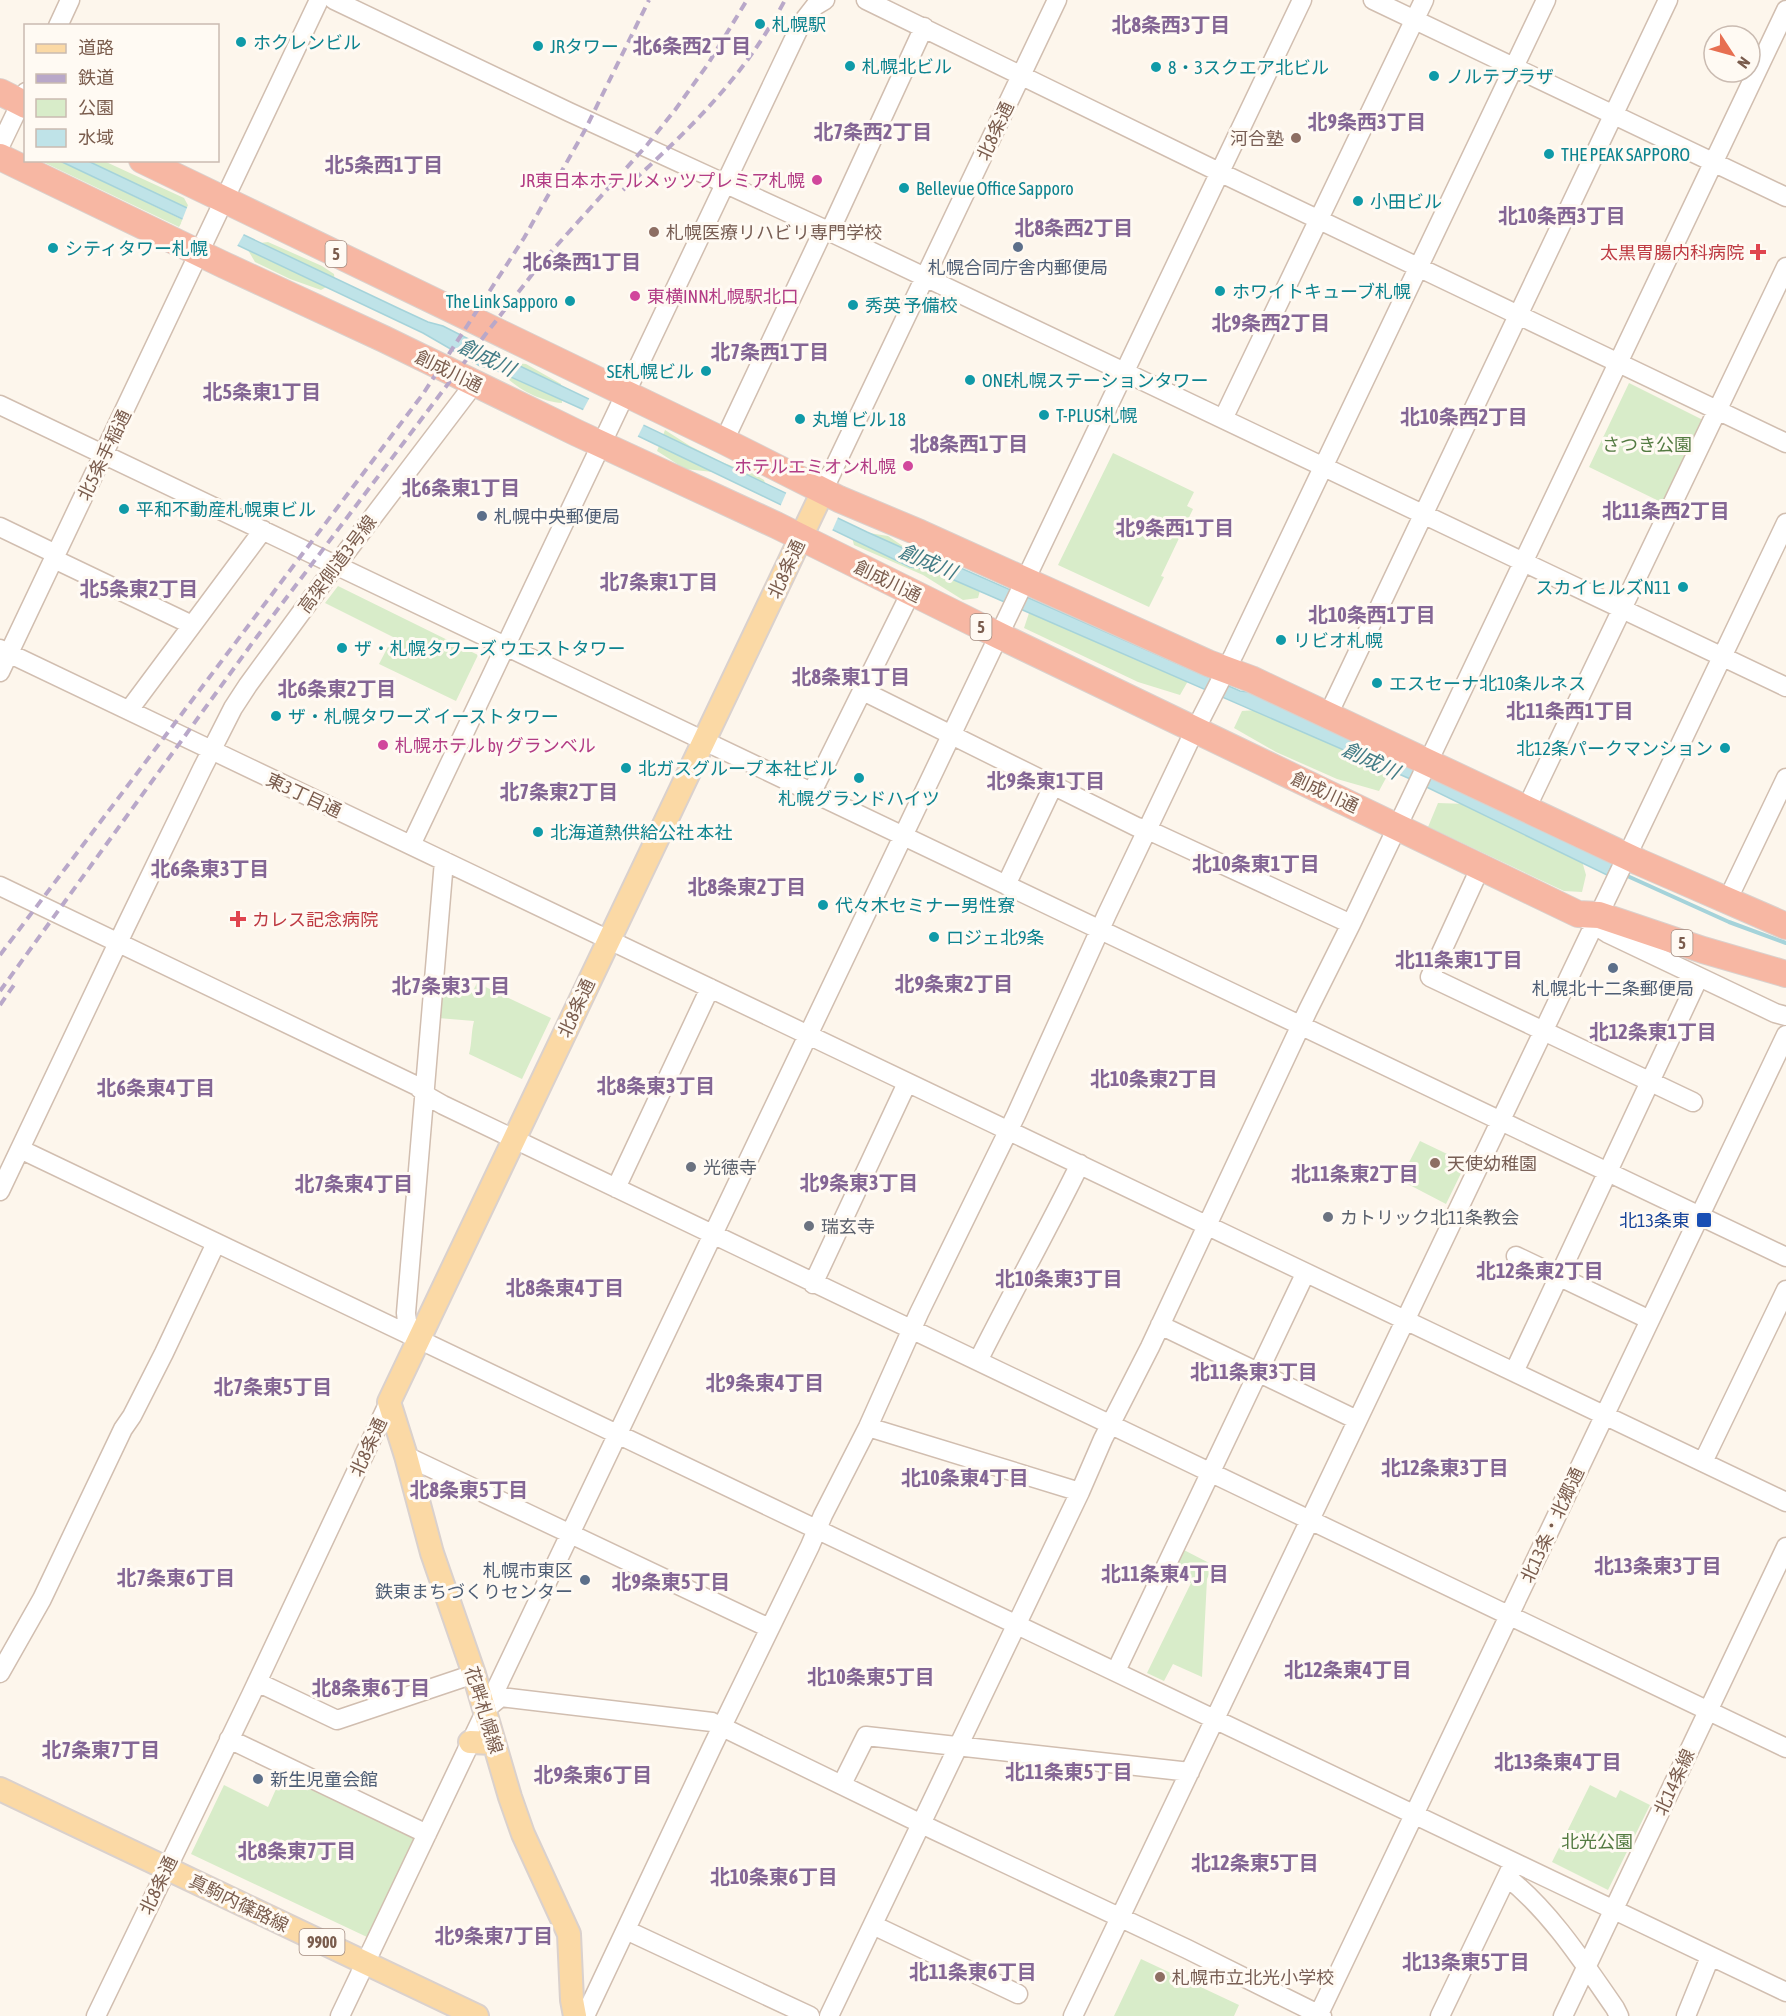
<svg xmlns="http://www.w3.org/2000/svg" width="1786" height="2016" viewBox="0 0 1786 2016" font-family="'Asap Condensed','Noto Sans JP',sans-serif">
<rect width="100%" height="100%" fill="#fdf6ec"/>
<!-- green -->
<path fill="#d8ecc9" d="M41,161H60L183,220L179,227Z
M88,161H104L184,198L189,207V209Z
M268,242L322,266L334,274L335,282L321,290L290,279L255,262L245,245Z
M497,361L526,364L561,384L562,403C544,402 521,391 507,378C503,374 500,367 497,361Z
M1629,383L1705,421L1665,504L1589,467Z
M665,430L690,446L724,463L754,474L764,480L767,489L722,473L685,469L657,451Z
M1113,453L1194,492L1187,506L1193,509L1161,576L1164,577L1149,607L1058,565Z
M850,530L888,536L913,553L981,587L978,598L963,600L923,575L854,545Z
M338,586L478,655L456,701L379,664L393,637L325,603Z
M1029,613L1069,618L1188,681L1180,695L1138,682L1024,628Z
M1273,709L1384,767L1386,778L1379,791L1337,779L1276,752L1234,728L1242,711Z
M1438,803L1467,804L1582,861L1586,875L1582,892L1564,891L1428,827Z
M477,983L551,1018L522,1079L469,1054C472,1043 471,1032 474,1021L438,1018L442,988L473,991Z
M1420,1141L1466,1163L1446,1204L1400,1180Z
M1182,1549L1213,1565L1207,1579L1202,1677L1173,1664L1164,1681L1147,1673L1191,1583L1171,1573Z
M284,1771L416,1835L367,1937L191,1854L224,1785L268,1807Z
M1590,1785L1616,1798L1620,1790L1650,1805L1608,1890L1552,1862Z
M1141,1959L1239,2005L1234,2016H1114Z"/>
<!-- water -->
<path fill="#bfe3e8" stroke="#a5d3da" stroke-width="1.5" d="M60,161H88L400,309L428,322L443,326L492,351L499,356L867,532L907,550L947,562L1240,691L1249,692L1613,863L1607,875L1408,778L931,570L910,567L582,409L493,369L480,366L423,333Z"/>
<!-- pier -->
<path fill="#fdf6ec" d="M188,205L245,232L236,248L181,223Z
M590,397L645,422L637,438L582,412Z
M787,491L839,515L832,531L780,507Z"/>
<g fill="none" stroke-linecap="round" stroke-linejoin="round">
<!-- stream -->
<path stroke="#a5d3da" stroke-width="4" d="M1623,874L1729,922L1786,943"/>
<!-- minor casing -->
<g stroke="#d1beb0" stroke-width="21">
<path id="minor" d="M334,0L569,112L824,229L1786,687
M866,0L1219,172L1786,443
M1373,0L1786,197
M58,26L70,0
M0,146L26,92
M830,231L924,27
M0,405L1786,1257
M1223,419L1424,0
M724,441L824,229
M823,491L1057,0
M0,527L56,554
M54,559L192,625
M0,649L1786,1502
M0,672L319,0
M863,691L1137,827L1148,830L1351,924
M129,710L263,530
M1328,715L1668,0
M812,792L911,592
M1526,809L1786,267
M411,845L801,24L815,6L825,0
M1481,866L1430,977L1693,1102
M1006,885L1054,784
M0,886L417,1086L429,1097L443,1105L1786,1748
M1727,901L1786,778
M1585,919L1607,933L1775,1013L1786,1016
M20,1149L1786,1992
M616,1188L710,988
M0,1191L125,928L202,769L233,708L248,685L325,580L474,384
M1516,1256L1650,1320
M813,1284L907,1083
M1160,1325L1357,1420
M418,1339L407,1322L406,1313L444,861
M978,1361C1011,1295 1047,1231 1080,1164
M1514,1372L1699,977
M868,1427L1080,1492
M406,1456L769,1628
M1703,1462L1786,1290
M1116,1671L1305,1274
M0,1673L42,1599L123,1429L132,1416L164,1353L216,1243
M257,1682L337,1720L474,1674
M486,1709L501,1697L712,1722L934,1830L1187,1949L1322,2016
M229,1739L427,1834
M842,1784L866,1736L1190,1772
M1507,1877C1551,1912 1583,1962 1615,2008L1619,2016
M873,1925L1018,1994
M626,1930L810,2016
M96,2016L251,1695L389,1402
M340,2016L1302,0
M585,2016L712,1747L810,1546L823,1515L868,1427L919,1313L1016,1115L1107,914L1189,742L1234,654L1546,0
M829,2016L1080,1492L1103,1439L1150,1347L1308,1010L1351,924L1786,10
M1073,2016L1786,523
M1318,2016L1786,1035
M1440,2016L1512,1866
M1563,2016L1786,1547
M1686,2016L1710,1957"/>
</g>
<!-- major casing -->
<g stroke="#dad1cd" stroke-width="26">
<path id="major" d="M470,1742L494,1743
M0,1789L477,2016
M575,2016L572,2000L569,1934L523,1834L510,1797L474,1674L432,1553L406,1456L389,1402L823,491"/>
</g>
<!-- highway casing -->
<g stroke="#dad1cd" stroke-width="28">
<path id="highway" d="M0,92L26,105
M0,157L224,265L384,339L577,433L776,525L998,635L1578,914L1599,915L1703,950L1786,974
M142,160L724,441L839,499L920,533L1208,663L1251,679L1639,862L1786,926"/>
</g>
<!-- minor -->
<use href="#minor" stroke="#fff" stroke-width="18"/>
<!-- major -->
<use href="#major" stroke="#fbd9a5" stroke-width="22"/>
<!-- highway -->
<use href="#highway" stroke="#f7b7a3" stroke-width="26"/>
<!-- rail -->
<path stroke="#b9a8c9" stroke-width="4" stroke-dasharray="9 6" stroke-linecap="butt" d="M623,190C688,131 744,78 785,0
M0,955L423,394L524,238L585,130L649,0
M0,991L253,642L485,335L541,263L647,145L675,110L708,64L747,0
M0,1005L14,985"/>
</g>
<!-- markers -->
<g fill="#0f9aa8" stroke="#fffaf3" stroke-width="2">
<circle cx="760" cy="24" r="6"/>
<circle cx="241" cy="42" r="6"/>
<circle cx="538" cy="46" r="6"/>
<circle cx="850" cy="66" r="6"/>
<circle cx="1156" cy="67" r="6"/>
<circle cx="1434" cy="76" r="6"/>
<circle cx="1549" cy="154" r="6"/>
<circle cx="904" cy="188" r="6"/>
<circle cx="1358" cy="201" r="6"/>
<circle cx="53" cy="248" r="6"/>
<circle cx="1220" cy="291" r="6"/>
<circle cx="570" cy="301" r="6"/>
<circle cx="853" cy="305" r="6"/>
<circle cx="706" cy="371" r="6"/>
<circle cx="970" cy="380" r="6"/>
<circle cx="1044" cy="415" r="6"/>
<circle cx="800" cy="419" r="6"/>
<circle cx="124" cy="509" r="6"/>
<circle cx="1683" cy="587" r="6"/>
<circle cx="1281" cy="640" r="6"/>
<circle cx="342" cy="648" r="6"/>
<circle cx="1377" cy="683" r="6"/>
<circle cx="276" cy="716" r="6"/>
<circle cx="1725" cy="748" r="6"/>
<circle cx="626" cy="768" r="6"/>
<circle cx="859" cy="778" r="6"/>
<circle cx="538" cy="832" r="6"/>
<circle cx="823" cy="905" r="6"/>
<circle cx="934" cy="937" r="6"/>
</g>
<g fill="#8d6e63" stroke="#fffaf3" stroke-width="2">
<circle cx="1296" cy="138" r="6"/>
<circle cx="654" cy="232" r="6"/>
<circle cx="1435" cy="1163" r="6"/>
<circle cx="1160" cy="1977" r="6"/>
</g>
<g fill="#d1479c" stroke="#fffaf3" stroke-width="2">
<circle cx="817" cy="180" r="6"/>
<circle cx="635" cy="296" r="6"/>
<circle cx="908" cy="466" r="6"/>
<circle cx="383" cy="745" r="6"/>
</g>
<g fill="#5c6f8a" stroke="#fffaf3" stroke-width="2">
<circle cx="1018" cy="247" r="6"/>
<circle cx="482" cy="516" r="6"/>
<circle cx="1613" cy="968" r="6"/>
<circle cx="585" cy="1580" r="6"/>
<circle cx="258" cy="1779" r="6"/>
</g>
<g fill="#e0444e" stroke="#fffaf3" stroke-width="2">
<path d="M1755 243h6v6h6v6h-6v6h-6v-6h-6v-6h6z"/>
<path d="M235 910h6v6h6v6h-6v6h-6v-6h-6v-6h6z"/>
</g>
<g fill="#6b7280" stroke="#fffaf3" stroke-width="2">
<circle cx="691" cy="1167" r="6"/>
<circle cx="1328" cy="1217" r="6"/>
<circle cx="809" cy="1226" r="6"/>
</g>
<rect fill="#1a4fb4" stroke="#fffaf3" stroke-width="2" x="1696" y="1212" width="16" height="16" rx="3"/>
<g text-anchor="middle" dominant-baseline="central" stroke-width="6" stroke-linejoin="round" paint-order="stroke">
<!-- shield labels -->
<g fill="#fffaf3" stroke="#a28b7f" stroke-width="1.5">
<rect x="325.5" y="241" width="21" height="26" rx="4.5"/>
<rect x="970.5" y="614" width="21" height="26" rx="4.5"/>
<rect x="1671.5" y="930" width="21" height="26" rx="4.5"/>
<rect x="299.5" y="1929" width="45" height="26" rx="4.5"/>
</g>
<g font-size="16" font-weight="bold" fill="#7a5c4d">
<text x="336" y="254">5</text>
<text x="981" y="627">5</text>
<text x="1682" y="943">5</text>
<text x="322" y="1942">9900</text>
</g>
<!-- culture labels -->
<g font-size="18" fill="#0d838f" stroke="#fffaf3" text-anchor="start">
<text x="772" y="24">札幌駅</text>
<text x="253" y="42">ホクレンビル</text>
<text x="550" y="46">JRタワー</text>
<text x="862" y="66">札幌北ビル</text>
<text x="1168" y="67">8・3スクエア北ビル</text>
<text x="1446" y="76">ノルテプラザ</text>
<text x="1561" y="154">THE PEAK SAPPORO</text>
<text x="916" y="188">Bellevue Office Sapporo</text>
<text x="1370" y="201">小田ビル</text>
<text x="65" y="248">シティタワー札幌</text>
<text x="1232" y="291">ホワイトキューブ札幌</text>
<text x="558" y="301" text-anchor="end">The Link Sapporo</text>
<text x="865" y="305">秀英 予備校</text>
<text x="694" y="371" text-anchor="end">SE札幌ビル</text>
<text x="982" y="380">ONE札幌ステーションタワー</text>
<text x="1056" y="415">T-PLUS札幌</text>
<text x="812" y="419">丸増 ビル 18</text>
<text x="136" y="509">平和不動産札幌東ビル</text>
<text x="1671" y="587" text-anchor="end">スカイヒルズN11</text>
<text x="1293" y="640">リビオ札幌</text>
<text x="354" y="648">ザ・札幌タワーズ ウエストタワー</text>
<text x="1389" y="683">エスセーナ北10条ルネス</text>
<text x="288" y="716">ザ・札幌タワーズ イーストタワー</text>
<text x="1713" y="748" text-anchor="end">北12条パークマンション</text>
<text x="638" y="768">北ガスグループ 本社ビル</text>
<text x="859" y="798" text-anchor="middle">札幌グランドハイツ</text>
<text x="550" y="832">北海道熱供給公社 本社</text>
<text x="835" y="905">代々木セミナー男性寮</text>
<text x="946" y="937">ロジェ北9条</text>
</g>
<!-- street labels -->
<g font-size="18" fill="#7a5c4d" stroke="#fffaf3">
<text transform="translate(995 131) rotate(-65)">北8条通</text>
<text transform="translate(449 371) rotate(26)">創成川通</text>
<text transform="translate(104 455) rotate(-64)">北5条手稲通</text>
<text transform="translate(337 564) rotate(-53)">高架側道3号線</text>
<text transform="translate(786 569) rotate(-65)">北8条通</text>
<text transform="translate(888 581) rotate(26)">創成川通</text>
<text transform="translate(1325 792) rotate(25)">創成川通</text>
<text transform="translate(304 795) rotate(25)">東3丁目通</text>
<text transform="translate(576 1008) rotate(-65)">北8条通</text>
<text transform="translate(368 1447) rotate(-65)">北8条通</text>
<text transform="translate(1552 1525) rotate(-65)">北13条・北郷通</text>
<text transform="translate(484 1710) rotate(73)">花畔札幌線</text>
<text transform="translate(1674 1782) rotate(-65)">北14条線</text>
<text transform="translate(158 1885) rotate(-64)">北8条通</text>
<text transform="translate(239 1903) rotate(26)">真駒内篠路線</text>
</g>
<!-- education labels -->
<g font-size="18" fill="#785e54" stroke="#fffaf3" text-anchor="start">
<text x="1284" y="138" text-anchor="end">河合塾</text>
<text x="666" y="232">札幌医療リハビリ専門学校</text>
<text x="1447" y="1163">天使幼稚園</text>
<text x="1172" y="1977">札幌市立北光小学校</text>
</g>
<!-- hotel labels -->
<g font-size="18" fill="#b23c85" stroke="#fffaf3" text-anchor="end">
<text x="805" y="180">JR東日本ホテルメッツプレミア札幌</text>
<text x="647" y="296" text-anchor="start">東横INN札幌駅北口</text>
<text x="896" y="466">ホテルエミオン札幌</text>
<text x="395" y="745" text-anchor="start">札幌ホテル by グランベル</text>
</g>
<!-- health labels -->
<g font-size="18" fill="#be3a42" stroke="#fffaf3" text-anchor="end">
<text x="1744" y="252">太黒胃腸内科病院</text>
<text x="252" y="919" text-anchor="start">カレス記念病院</text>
</g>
<!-- service labels -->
<g font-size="18" fill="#4e5e75" stroke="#fffaf3">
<text x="1018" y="267">札幌合同庁舎内郵便局</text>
<text x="494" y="516" text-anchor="start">札幌中央郵便局</text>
<text x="1613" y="988">札幌北十二条郵便局</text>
<text x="573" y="1570" text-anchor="end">札幌市東区<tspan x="573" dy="21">鉄東まちづくりセンター</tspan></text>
<text x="270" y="1779" text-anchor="start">新生児童会館</text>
</g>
<!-- park labels -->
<g font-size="18" fill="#537a41" stroke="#fffaf3">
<text x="1647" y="444">さつき公園</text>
<text x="1597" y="1841">北光公園</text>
</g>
<!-- worship labels -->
<g font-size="18" fill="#5b616d" stroke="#fffaf3" text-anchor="start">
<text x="703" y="1167">光徳寺</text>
<text x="1340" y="1217">カトリック北11条教会</text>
<text x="821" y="1226">瑞玄寺</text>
</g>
<!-- transit labels -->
<g font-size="18" fill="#164399" stroke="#fffaf3" text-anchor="end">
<text x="1690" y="1220">北13条東</text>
</g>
<!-- neighbourhood labels -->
<g font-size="20" font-weight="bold" fill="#846695" stroke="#fffaf3">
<text x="1171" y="24">北8条西3丁目</text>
<text x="692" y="45">北6条西2丁目</text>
<text x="1367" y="121">北9条西3丁目</text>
<text x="873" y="131">北7条西2丁目</text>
<text x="384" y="164">北5条西1丁目</text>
<text x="1562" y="215">北10条西3丁目</text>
<text x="1074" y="227">北8条西2丁目</text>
<text x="582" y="261">北6条西1丁目</text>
<text x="1271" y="322">北9条西2丁目</text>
<text x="770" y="351">北7条西1丁目</text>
<text x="262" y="391">北5条東1丁目</text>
<text x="1464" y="416">北10条西2丁目</text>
<text x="969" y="443">北8条西1丁目</text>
<text x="461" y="487">北6条東1丁目</text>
<text x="1666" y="510">北11条西2丁目</text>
<text x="1175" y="527">北9条西1丁目</text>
<text x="659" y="581">北7条東1丁目</text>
<text x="139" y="588">北5条東2丁目</text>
<text x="1372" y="614">北10条西1丁目</text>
<text x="851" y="676">北8条東1丁目</text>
<text x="337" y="688">北6条東2丁目</text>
<text x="1570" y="710">北11条西1丁目</text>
<text x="1046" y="780">北9条東1丁目</text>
<text x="559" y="791">北7条東2丁目</text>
<text x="1256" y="863">北10条東1丁目</text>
<text x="210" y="868">北6条東3丁目</text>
<text x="747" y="886">北8条東2丁目</text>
<text x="1459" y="959">北11条東1丁目</text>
<text x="954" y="983">北9条東2丁目</text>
<text x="451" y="985">北7条東3丁目</text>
<text x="1653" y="1031">北12条東1丁目</text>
<text x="1154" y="1078">北10条東2丁目</text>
<text x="656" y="1085">北8条東3丁目</text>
<text x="156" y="1087">北6条東4丁目</text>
<text x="1355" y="1173">北11条東2丁目</text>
<text x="859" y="1182">北9条東3丁目</text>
<text x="354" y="1183">北7条東4丁目</text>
<text x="1540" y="1270">北12条東2丁目</text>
<text x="1059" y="1278">北10条東3丁目</text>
<text x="565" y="1287">北8条東4丁目</text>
<text x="1254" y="1371">北11条東3丁目</text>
<text x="765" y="1382">北9条東4丁目</text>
<text x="273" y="1386">北7条東5丁目</text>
<text x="1445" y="1467">北12条東3丁目</text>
<text x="965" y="1477">北10条東4丁目</text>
<text x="469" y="1489">北8条東5丁目</text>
<text x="1658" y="1565">北13条東3丁目</text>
<text x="1165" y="1573">北11条東4丁目</text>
<text x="176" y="1577">北7条東6丁目</text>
<text x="671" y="1581">北9条東5丁目</text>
<text x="1348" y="1669">北12条東4丁目</text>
<text x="871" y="1676">北10条東5丁目</text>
<text x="371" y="1687">北8条東6丁目</text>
<text x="101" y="1749">北7条東7丁目</text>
<text x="1558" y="1761">北13条東4丁目</text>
<text x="1069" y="1771">北11条東5丁目</text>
<text x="593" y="1774">北9条東6丁目</text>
<text x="297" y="1850">北8条東7丁目</text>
<text x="1255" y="1862">北12条東5丁目</text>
<text x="774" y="1876">北10条東6丁目</text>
<text x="494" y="1935">北9条東7丁目</text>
<text x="1466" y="1961">北13条東5丁目</text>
<text x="973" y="1971">北11条東6丁目</text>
</g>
<!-- water labels -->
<g font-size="20" font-style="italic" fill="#437c86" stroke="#fffaf3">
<text transform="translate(487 357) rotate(26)">創成川</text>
<text transform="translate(928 561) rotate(23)">創成川</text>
<text transform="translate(1371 760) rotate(25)">創成川</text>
</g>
</g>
<!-- legend -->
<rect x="24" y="24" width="195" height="138" fill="#fffaf3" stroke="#cabbb1" stroke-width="1.5"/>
<rect x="36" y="44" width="30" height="9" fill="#fbd9a5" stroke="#cabbb1" stroke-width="1.5"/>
<text x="78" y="54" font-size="18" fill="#7a5c4d">道路</text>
<rect x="36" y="74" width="30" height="9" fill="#b9a8c9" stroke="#cabbb1" stroke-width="1.5"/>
<text x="78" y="84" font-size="18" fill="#7a5c4d">鉄道</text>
<rect x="36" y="99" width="30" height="18" fill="#d8ecc9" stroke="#cabbb1" stroke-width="1.5"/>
<text x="78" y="114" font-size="18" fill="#7a5c4d">公園</text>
<rect x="36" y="129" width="30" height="18" fill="#bfe3e8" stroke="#cabbb1" stroke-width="1.5"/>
<text x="78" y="144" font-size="18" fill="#7a5c4d">水域</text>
<!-- north arrow -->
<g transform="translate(1732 54) rotate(126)"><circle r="28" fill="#fffaf3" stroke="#cabbb1" stroke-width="1.5"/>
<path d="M0-4.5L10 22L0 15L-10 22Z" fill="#e76f51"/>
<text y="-9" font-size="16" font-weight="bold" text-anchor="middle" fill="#7a5c4d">N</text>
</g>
</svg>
